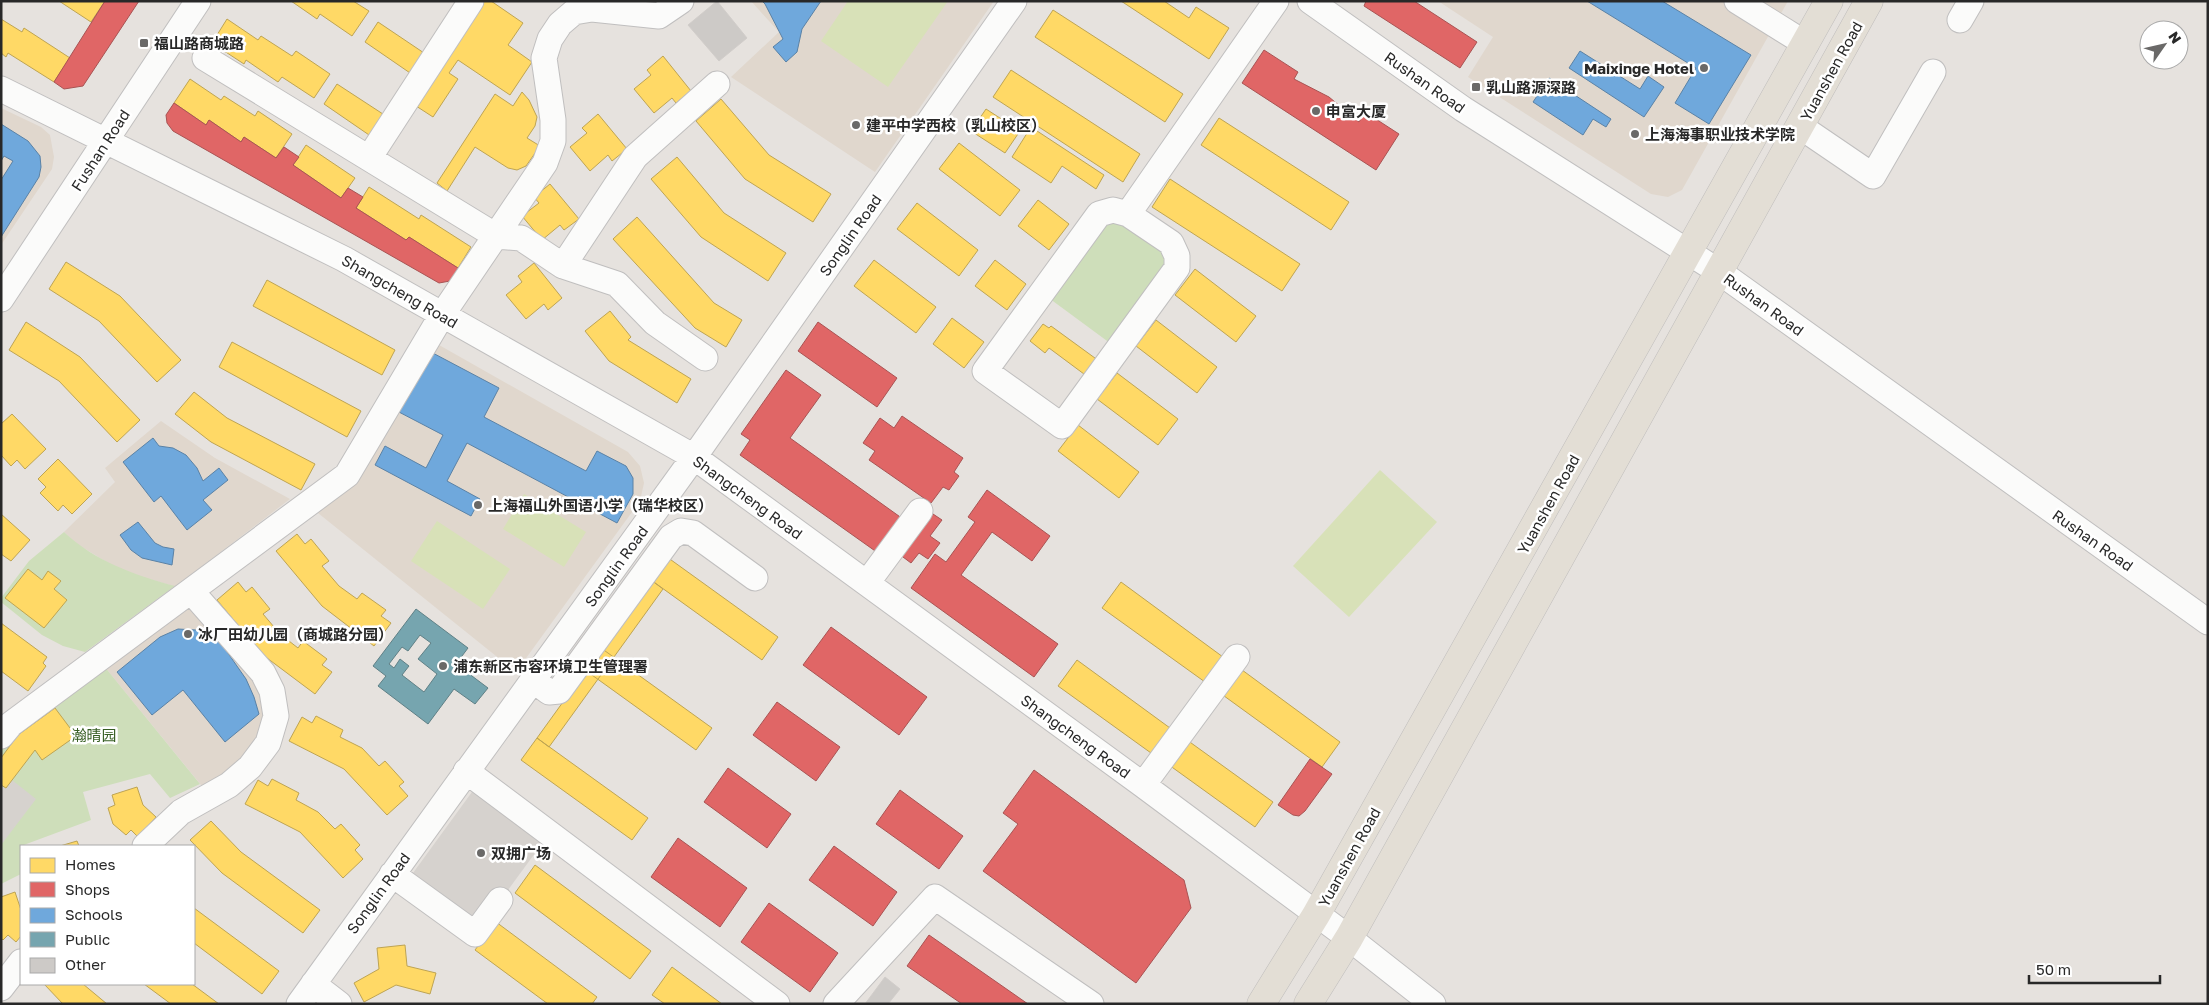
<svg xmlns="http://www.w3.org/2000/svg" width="2209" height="1005" viewBox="0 0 2209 1005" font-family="'Golos Text','Noto Sans SC',sans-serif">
<rect width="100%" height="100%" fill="#e6e2de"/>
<!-- education -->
<path fill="#e0d7cd" d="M751,1H994L875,172L731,77L779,32Z
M1438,1H1788L1682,190L1668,197L1651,194L1468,77L1493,37Z
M1,108L41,127L50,135L54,157L52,169L1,245Z
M432,341L628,452L640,466L644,483L640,501L516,672L313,509Z
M161,421L215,458L290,499L184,580L202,603L263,673L276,716L210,796L104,666L191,591L138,576L110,564L77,544L64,532L115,482L105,468Z"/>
<!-- green -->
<path fill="#cedeba" d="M1113,210L1177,256L1118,349L1042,293Z
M64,532C95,561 134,575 175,586L85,652L63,646L42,635L1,602V598L29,561Z
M104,666L200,784L170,798L150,774L83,792L91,820L21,846V874L1,884V748Z"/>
<!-- pitch -->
<path fill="#d8e1b8" d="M848,1H948L888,87L821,41Z
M1380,470L1437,522L1349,617L1293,566Z
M524,494L586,532L564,567L503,529Z
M437,521L510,569L483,609L411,561Z"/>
<!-- plaza -->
<path fill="#d6d2ce" d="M12,780L36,799L1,845V785L6,788Z
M480,781L549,834L483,924L413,873Z"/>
<!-- homes -->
<path fill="#ffd966" stroke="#bea453" d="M59,1H105L91,22Z
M291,1H353L369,11L352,36L320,14L317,19Z
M482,1H491L523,23L508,45L532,62L510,95L458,60L449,73L458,79L433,117L413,104Z
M1121,1H1164L1189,18L1196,7L1229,28L1209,59Z
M1053,10L1183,94L1165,122L1035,37Z
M1,19L22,32L24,28L70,58L54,82L8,53L6,57L1,53Z
M227,19L258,40L261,36L292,56L296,51L330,74L314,98L282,77L278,82L246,60L244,64L212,43Z
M378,22L427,55L413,75L365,42Z
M663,56L691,91L676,103L672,98L654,113L634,89L651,75L647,70Z
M1011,70L1140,154L1123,182L993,97Z
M190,79L221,100L224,96L255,116L258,111L292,134L276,158L244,137L241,142L209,120L206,125L174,103Z
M337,84L386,116L372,137L324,104Z
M522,92L529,100L537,117L535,126L527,138L540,146L526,166L517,170L508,168L475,147L447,191L437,183L495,94L513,106Z
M721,99L769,155L831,194L813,222L745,179L696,121Z
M986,109L1020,131L1005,153L971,131Z
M598,114L627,149L612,161L608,155L590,171L570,147L587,133L582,128Z
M1219,118L1349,202L1331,230L1201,145Z
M1031,127L1104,175L1096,189L1062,166L1051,183L1012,157Z
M959,143L1020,190L1000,216L939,169Z
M306,145L355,178L341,198L293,165Z
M677,157L724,213L786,253L768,281L701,237L651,179Z
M1170,179L1300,264L1282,291L1152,207Z
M550,184L579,219L564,230L560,225L542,240L522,216L539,203L534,197Z
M369,187L419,219L421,215L471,247L458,268L409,237L406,240L356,208Z
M1038,200L1069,224L1049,250L1018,226Z
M917,203L978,250L959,276L897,229Z
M637,217L714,303L742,320L726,347L695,328L613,239Z
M874,260L936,307L916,333L854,286Z
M995,260L1026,284L1007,310L975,286Z
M66,262L120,296L181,360L157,382L99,321L49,289Z
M534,263L562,298L548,310L544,304L526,319L506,295L522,282L518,276Z
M1195,269L1256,316L1236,342L1175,295Z
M267,280L395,350L382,375L253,306Z
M610,311L631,337L628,340L691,379L677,403L609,361L585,331Z
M952,318L984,342L964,368L933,344Z
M1156,320L1217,367L1197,393L1136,346Z
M26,322L80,357L140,420L117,442L59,381L9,350Z
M1043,324L1049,328L1051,326L1099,361L1088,377L1049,348L1045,353L1030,341Z
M232,342L361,411L347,437L219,367Z
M1117,373L1178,419L1158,445L1097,399Z
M194,392L227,418L315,464L301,490L211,442L175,414Z
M12,414L46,449L25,469L17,460L11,466L1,455V424Z
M1078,425L1139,472L1119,498L1058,451Z
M58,459L92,494L72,514L63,505L58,511L40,493L46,487L38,479Z
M1,514L30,540L11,561L1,554Z
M297,534L305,544L311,539L329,561L322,566L339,586L357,599L362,593L386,610L381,616L391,623L374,646L322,606L276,551Z
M667,557L778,637L762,660L651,580Z
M28,569L42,580L48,571L61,581L54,589L67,600L44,628L5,598Z
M651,580L663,589L549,747L537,738Z
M238,582L246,592L252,587L270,609L263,614L280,634L298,648L303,641L327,659L322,665L332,672L315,694L263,655L217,600Z
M1121,582L1223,657L1205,682L1102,608Z
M1,623L47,657L43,663L46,666L28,691L1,671Z
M601,648L712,728L696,750L585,670Z
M1077,660L1170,728L1151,753L1058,686Z
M1238,667L1340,742L1322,767L1220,693Z
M55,708L76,736L42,760L35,750L6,788L1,785V758L18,735Z
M316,716L343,730L340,737L362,748L379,766L385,761L404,782L399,786L408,796L387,815L344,769L289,741L302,717L312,723Z
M537,738L648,818L632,840L521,760Z
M1187,740L1273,802L1255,827L1169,765Z
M272,779L299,793L296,800L318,812L335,829L341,824L360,845L355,850L363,859L343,878L300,832L245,804L258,780L268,786Z
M137,787L143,805L156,817L138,837L131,830L126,835L113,824L108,808L115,805L112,795Z
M211,821L241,852L320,910L303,933L222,873L190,840Z
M77,841L79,846H60Z
M535,865L651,951L630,979L515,893Z
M15,892L21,910V936L16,942L8,935L3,940L1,938V897Z
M194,908L279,971L262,994L194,943Z
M496,922L597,997L592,1004H548L475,950Z
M405,945L407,966L436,973L430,994L396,985L364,1002L354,983L379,969L377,948Z
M672,967L722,1004H665L652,995Z
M44,984H83L107,1004H63Z
M144,984H192L219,1004H171Z"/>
<!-- shops -->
<path fill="#e06666" stroke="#a95353" d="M105,1H139L83,86L64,89L54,82Z
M1366,1H1414L1477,42L1460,68L1364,6Z
M1264,50L1298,72L1294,79L1329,97L1359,122L1365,112L1399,134L1376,170L1242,83Z
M174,103L206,125L209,120L241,142L244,137L276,158L284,147L299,157L293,165L341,198L348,188L363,197L356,208L406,240L409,237L458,268L450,281L439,283L173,131L167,123L166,115Z
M818,322L897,378L877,407L798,351Z
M786,370L821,395L790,438L903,519L878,553L740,455L750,440L741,434Z
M902,416L963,458L954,472L959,476L949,490L943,487L931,503L869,460L875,451L863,443L880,418L894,428Z
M987,490L1050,536L1032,561L992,532L961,575L1058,644L1034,677L911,588L935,554L946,562L975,522L968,517Z
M930,512L942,520L930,536L940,543L928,559L919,553L911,563L899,554Z
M831,627L927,697L899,735L803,665Z
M777,702L840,747L816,781L753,735Z
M1310,759L1332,774L1305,811L1299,816L1293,815L1278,805Z
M728,768L791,814L767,848L704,802Z
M1034,770L1184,880L1191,908L1136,983L983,871L1018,824L1003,813Z
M900,790L963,836L939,869L876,824Z
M678,838L747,888L720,927L651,877Z
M834,846L897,892L873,926L809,880Z
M769,903L838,953L810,992L741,942Z
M929,935L1028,1004H962L907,966Z"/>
<!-- schools -->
<path fill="#6fa8dc" stroke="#5a82a6" d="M762,1H821L802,29L797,52L786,62L773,47L783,39L765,4Z
M1587,1H1662L1751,55L1709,124L1675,103L1696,68Z
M1580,51L1640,89L1648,76L1664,87L1644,117L1569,68Z
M1549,78L1611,119L1606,127L1593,119L1583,135L1533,102Z
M1,124L28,141L40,156L41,167L39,177L1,237V180L13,161L4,156L1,161Z
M429,351L499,388L484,417L586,471L597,451L626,466L633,478V494L617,523L467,443L447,481L480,499L471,516L375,465L385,446L426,468L443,435L397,411Z
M153,438L159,446L173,448L186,455L197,468L203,481L219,468L228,480L203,500L212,510L187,530L161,496L154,502L123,462Z
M138,522L155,543L163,547L174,549L172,565L142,558L131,550L120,535Z
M178,629L196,630L211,636L223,646L246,679L254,697L259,714L225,742L183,690L152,715L117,672L160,637Z"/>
<!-- public -->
<path fill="#76a5af" stroke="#5f8086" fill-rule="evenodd" d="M416,609L468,648L456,664L488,688L475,704L454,689L428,724L378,686L386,676L373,666ZM420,635L431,643L418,659L437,674L424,692L402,675L409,666L400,659L394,668L389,664L402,647L408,651Z"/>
<!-- building -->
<path fill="#cdcac7" stroke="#d1cdca" d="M717,1L747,38L719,61L688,25Z
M885,977L900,989L888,1004H865Z"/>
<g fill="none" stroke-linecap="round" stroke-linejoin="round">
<!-- minor casing -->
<g stroke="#c0bfbf" stroke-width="27">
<path id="minor" d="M1310,1L1463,109L1718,271L2208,622
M1737,1L1806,44
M1960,20L1971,1
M205,58L496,236L521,238L563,266L635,157L717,84
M1,89L344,259L694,457L1143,785L1349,938L1433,1004
M1801,127L1873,176L1933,72
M369,158L471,1
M1113,210L1128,214L1171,243L1177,256V268L1062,426L985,371L1099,214Z
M1128,214L1276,1
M563,266L617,284L655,323L705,358
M1,299L198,1
M867,583L920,511
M533,680L549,692L559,691L671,537L681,531L693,533L755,578
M1,736L11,724L347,475L442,315L545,163L553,141V120L544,58L550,39L560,24L574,12L592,9L659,16L681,1
M466,771L777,1004
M1143,785L1237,657
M145,846L181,812L229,785L250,767L268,743L276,716L272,691L263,673L191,591
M392,874L475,934L500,900
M313,984L339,1004
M1,988L21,962
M299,1004L694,457L1014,1
M836,1004L935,897L1091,1004"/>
</g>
<!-- major casing -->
<g stroke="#bfbdbc" stroke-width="29">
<path id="major" d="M1261,1004L1316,915L1829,1
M1308,1004L1349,938L1869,1"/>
</g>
<!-- minor -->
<use href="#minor" stroke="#fbfbfa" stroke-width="25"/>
<!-- major -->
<use href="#major" stroke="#e3ded5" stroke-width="28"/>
</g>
<!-- markers -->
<g fill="#6a6968" stroke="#fff" stroke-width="2">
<rect x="139" y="38" width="10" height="10" rx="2.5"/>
<circle cx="1704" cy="68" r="5"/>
<rect x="1471" y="82" width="10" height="10" rx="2.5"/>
<circle cx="1316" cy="111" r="5"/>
<circle cx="856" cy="125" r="5"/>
<circle cx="1635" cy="134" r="5"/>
<circle cx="478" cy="505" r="5"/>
<circle cx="188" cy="634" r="5"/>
<circle cx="443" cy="666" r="5"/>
<circle cx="481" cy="853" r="5"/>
</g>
<g text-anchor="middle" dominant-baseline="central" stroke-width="5" stroke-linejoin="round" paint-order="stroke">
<!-- poi labels -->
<g font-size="15" font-weight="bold" fill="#282828" stroke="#fff" text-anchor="start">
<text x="154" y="43">福山路商城路</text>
<text x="1694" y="68" text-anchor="end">Maixinge Hotel</text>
<text x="1486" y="87">乳山路源深路</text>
<text x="1326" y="111">申富大厦</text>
<text x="866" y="125">建平中学西校（乳山校区）</text>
<text x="1645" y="134">上海海事职业技术学院</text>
<text x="488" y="505">上海福山外国语小学（瑞华校区）</text>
<text x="198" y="634">冰厂田幼儿园（商城路分园）</text>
<text x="453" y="666">浦东新区市容环境卫生管理署</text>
<text x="491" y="853">双拥广场</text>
</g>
<!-- street labels -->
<g font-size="15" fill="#282828" stroke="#fff">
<text transform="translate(1831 71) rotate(-61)">Yuanshen Road</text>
<text transform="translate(1425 82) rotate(35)">Rushan Road</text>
<text transform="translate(100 150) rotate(-57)">Fushan Road</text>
<text transform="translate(850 235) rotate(-55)">Songlin Road</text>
<text transform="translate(400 291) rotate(30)">Shangcheng Road</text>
<text transform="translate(1764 304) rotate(36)">Rushan Road</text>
<text transform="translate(748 497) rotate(36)">Shangcheng Road</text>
<text transform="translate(1548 504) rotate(-61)">Yuanshen Road</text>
<text transform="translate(2093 540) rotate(35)">Rushan Road</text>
<text transform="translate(616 566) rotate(-54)">Songlin Road</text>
<text transform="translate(1076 736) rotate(36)">Shangcheng Road</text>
<text transform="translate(1349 857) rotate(-61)">Yuanshen Road</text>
<text transform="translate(378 893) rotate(-54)">Songlin Road</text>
</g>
<!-- park labels -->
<g font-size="15" fill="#355c21" stroke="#fff">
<text x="94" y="735">瀚晴园</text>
</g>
</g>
<!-- border -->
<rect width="2209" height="1005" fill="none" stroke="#282828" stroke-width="5"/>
<!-- legend -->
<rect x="20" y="845" width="175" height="140" fill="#ffffff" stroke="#a9a9a9"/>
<rect x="30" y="858" width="25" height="15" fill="#ffd966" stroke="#a9a9a9"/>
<text x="65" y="870" font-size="15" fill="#282828">Homes</text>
<rect x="30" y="882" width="25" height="15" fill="#e06666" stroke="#a9a9a9"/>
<text x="65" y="895" font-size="15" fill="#282828">Shops</text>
<rect x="30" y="908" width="25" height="15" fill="#6fa8dc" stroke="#a9a9a9"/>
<text x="65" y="920" font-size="15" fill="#282828">Schools</text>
<rect x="30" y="932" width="25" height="15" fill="#76a5af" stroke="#a9a9a9"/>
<text x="65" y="945" font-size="15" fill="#282828">Public</text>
<rect x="30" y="958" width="25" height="15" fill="#cdcac7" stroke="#a9a9a9"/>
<text x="65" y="970" font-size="15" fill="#282828">Other</text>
<!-- north arrow -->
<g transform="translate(2164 45) rotate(56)"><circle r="24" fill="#ffffff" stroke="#a9a9a9"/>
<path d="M0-4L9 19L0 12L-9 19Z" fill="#6a6968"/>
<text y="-8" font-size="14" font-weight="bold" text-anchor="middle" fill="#282828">N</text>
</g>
<!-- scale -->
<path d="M2029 975v8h131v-8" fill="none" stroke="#282828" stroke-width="2.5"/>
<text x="2036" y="975" font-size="15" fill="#282828" stroke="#ffffff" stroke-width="4" paint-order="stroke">50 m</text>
</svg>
